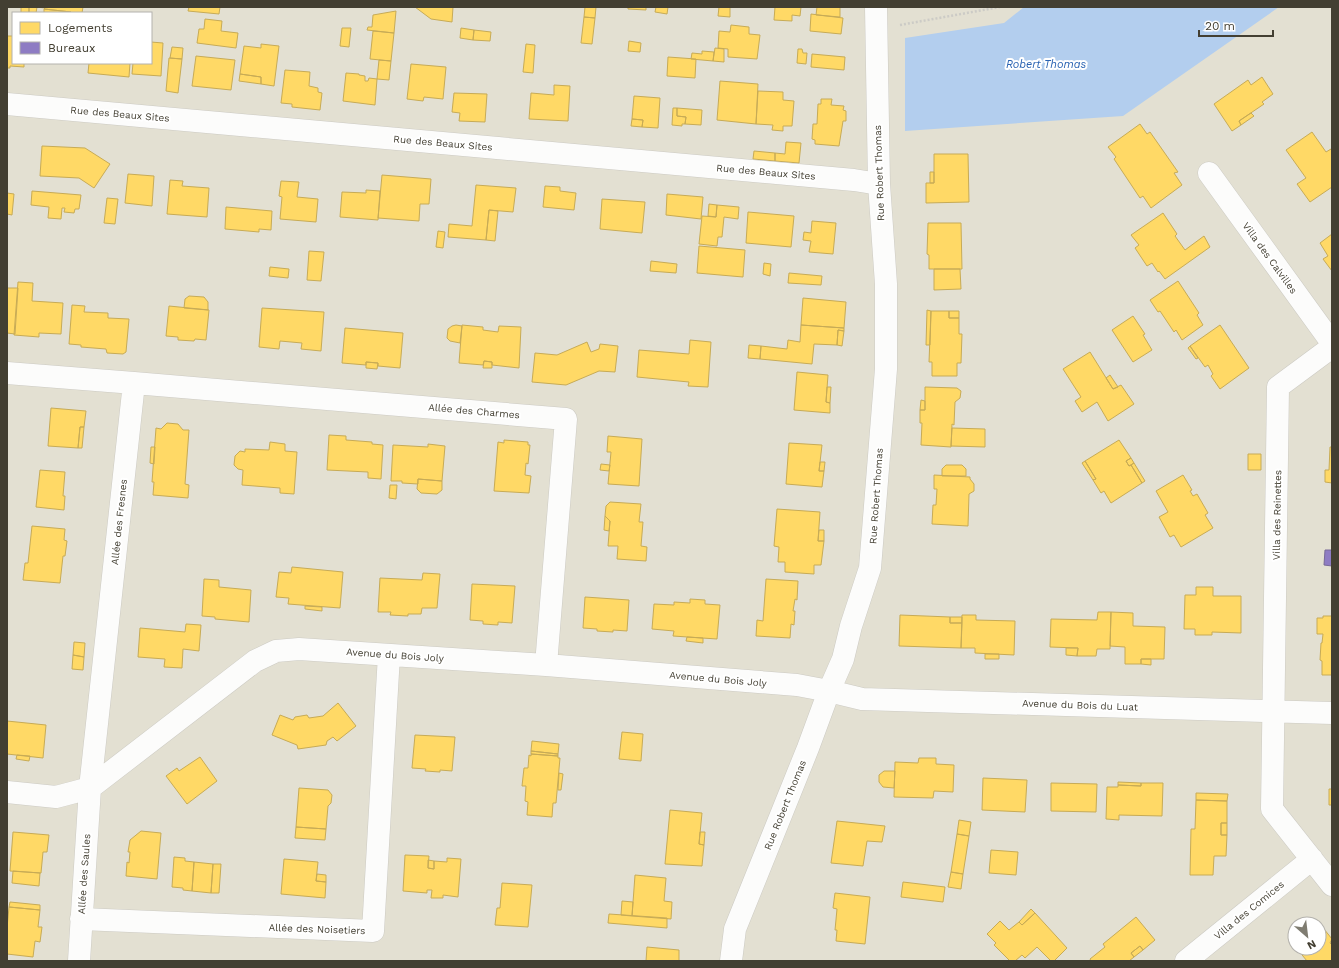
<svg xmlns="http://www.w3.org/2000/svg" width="1339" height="968" viewBox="0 0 1339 968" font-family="'Work Sans',sans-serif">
<rect width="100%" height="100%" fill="#eeede6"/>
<!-- residential -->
<path fill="#e3e0d2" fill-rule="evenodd" d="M7,7H1332V961H7ZM13,13H151V63H13ZM1295,924H1319V948H1295Z"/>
<!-- water -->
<path fill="#b3ceee" d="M1024,7H1279L1123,116L905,131V38L1004,23Z"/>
<!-- homes -->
<path fill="#ffd966" stroke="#c7ab56" d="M21,7H29V13H21Z
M29,7H83L82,13H71V12L44,9L45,8L37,7L36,13H29Z
M189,7H220L219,14L188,11Z
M415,7H453L452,22L431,19Z
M585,7H596L595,18L584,17Z
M628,7H646V10L628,9Z
M656,7H668L667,14L655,12Z
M719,7H730V17L718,16Z
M775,7H801L800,16L792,15V21L774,20Z
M817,7H840V17L816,15Z
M44,9L71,12V13H44Z
M396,11L394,33L367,30L368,27H372L373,15Z
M811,14L843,18L841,34L810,31Z
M584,17L595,18L592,44L581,43Z
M205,19L222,21L221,31L238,33L236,48L197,43L199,29H204Z
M731,25L749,27V34L760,35L757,59L728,57V49L718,48L719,31L730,32Z
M342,28H351L349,47L340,46Z
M461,28L474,30L473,40L460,38Z
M474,30L491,32L490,41L473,40Z
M373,31L394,33L391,61L370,59Z
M7,36H13V63H24V67L10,66V68H7Z
M629,41L641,43L640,52L628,51Z
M151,42L163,43L161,76L132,74L133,63H151Z
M261,44L279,46L274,86L261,84V77L240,74L244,46L261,48Z
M526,44L535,45L533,73L523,72Z
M172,47L183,48L182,59L170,58Z
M715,48L724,49V62L713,61Z
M798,49H802L803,53H807L806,64L797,63Z
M702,51L714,52L713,61L691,59L692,53L702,54Z
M812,54L845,57L844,70L811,67Z
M196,56L235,60L231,90L192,86Z
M668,57L696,59L695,78L667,76Z
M169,58L182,59L178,93L166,91Z
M379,60L391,61L389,80L377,79Z
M89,63H130L129,77L88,73Z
M411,64L446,67L443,99L424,97L423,101L407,99Z
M285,70L310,72L309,86L318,88V92L322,93L320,110L292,107V104L281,103Z
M346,73L359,74V75L365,76V81H368L369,78L377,79L375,105L343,101Z
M240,74L261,77V84L239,81Z
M1262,77L1273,94L1262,102L1264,104L1239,121L1241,125L1232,131L1214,104L1248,80L1251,85Z
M720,81L758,84L756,124L717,120Z
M554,85L570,86L568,121L529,119L531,93L554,95Z
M758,91L783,92V100L794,101L792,126H783V131L772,130L773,125L756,124Z
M454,93L487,94L485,122L459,121L460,113L452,112Z
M634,96L660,98L658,128L642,127L643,120L632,119Z
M821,99H832L831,105L844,106L843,110L846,111V121H843L839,146L815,144V140L812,139L813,124H817L818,104H821Z
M673,108H677V116L686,117L685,124H682V126L672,125Z
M677,108L702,110L701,125L685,124L686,117L677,116Z
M1251,113L1254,116L1241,125L1239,121Z
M632,119L643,120L642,127L631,126Z
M1140,124L1147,134L1150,132L1178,172L1174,173L1182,185L1151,208L1143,196L1140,198L1114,159L1116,157L1108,147Z
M1312,132L1326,152L1331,149L1332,151V187L1310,202L1297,184L1306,178L1286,150Z
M786,142L801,143L799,163L775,161V153L785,154Z
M42,146L85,148L110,164L94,188L79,178L40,176Z
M754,151L775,153V161L753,159Z
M934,154H968L969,202L926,203V183H934Z
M930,172H934V183H930Z
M128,174L154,176L152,206L125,203Z
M382,175L431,179L429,204H420L419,221L378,218Z
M170,180L183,181L182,186L209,188L207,217L167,214Z
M281,181L299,182L297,197L318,199L316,222L280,219L282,197L279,196Z
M476,185L516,188L513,212L489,210L486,240L448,237L449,224L472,226Z
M545,186L560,187V191L576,193L574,210L543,207Z
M366,190L380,191L378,220L340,217L342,192L366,193Z
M32,191L81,195L79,209H75L74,213L64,212L65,208H62L61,219L48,218L49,207L31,205Z
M7,193L14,194L12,215L7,214Z
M667,194L703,197L701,219L666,215Z
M107,198L118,199L115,224L104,223Z
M602,199L645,202L642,233L600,229Z
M709,204L717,205L716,217L708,216Z
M717,205L739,207L738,219L724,217L722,237H718L717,246L699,244L702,216L716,217Z
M226,207L272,211L271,230L259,229V232L225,229Z
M489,210L498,211L495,241L486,240Z
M748,212L794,216L791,247L746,243Z
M1163,213L1177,234L1175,236L1185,250L1204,236L1210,247L1165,279L1159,271L1158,272L1152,263L1147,266L1135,248L1139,245L1131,235Z
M812,221L836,223L833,254L809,252L811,241L803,240L804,232L811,233Z
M928,223H961L962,269H929V255L927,254Z
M438,231L445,232L443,248L436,247Z
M1332,234V271L1323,259L1328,256L1320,243Z
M699,246L745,250L743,277L697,273Z
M309,251L324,252L321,281L307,280Z
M651,261L677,264L676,273L650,271Z
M764,263L771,264L770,276L763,274Z
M270,267L289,269L288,278L269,276Z
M934,269H960L961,289L934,290Z
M789,273L822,276L821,285L788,283Z
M1178,281L1199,313L1197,315L1203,325L1182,340L1176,330L1174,332L1160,311L1158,312L1150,300Z
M18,282L33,283L32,301L63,303L61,334L39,333V337L14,335Z
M7,288H18L15,334L7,333Z
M189,296L204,297L208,302V310L184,308L185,299Z
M803,298L846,302L844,328L801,325Z
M72,305L85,306L84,312L108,313V318L129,319L126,352L123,354L107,353L106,349L81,347V345L69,344Z
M169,306L209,310L206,340L195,339L194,341L178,340V337L166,336Z
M262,308L324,312L321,351L301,349L302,343L280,341L279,349L259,347Z
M927,310L931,311L930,345H926Z
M931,311H949V318H959V334H962L961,363H957V376H932V362H929Z
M949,311H959V318H949Z
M1133,316L1145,334L1143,335L1152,350L1133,362L1112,330Z
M456,325L462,326L460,343L450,341L447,338L448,329L452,326Z
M462,325L483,327V330L498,332L499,326L521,327L519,368L492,365V362L484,361L483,365L459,363Z
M801,325L844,328V331L838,330L837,345L814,344L812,364L760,359L761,346L787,349L788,340L800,342Z
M1220,325L1249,368L1220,389L1211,376L1213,374L1208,365L1205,367L1190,346Z
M345,328L403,333L400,368L378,366V363L366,362V365L342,363Z
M838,330L844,331L842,346L837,345Z
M690,340L711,342L708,387L688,386L689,382L637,377L639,350L689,354Z
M587,342L591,352L599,349L600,344L618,346L615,372L599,371L566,385L532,382L535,353L557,355Z
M749,345L761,346L760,359L748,358Z
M1190,346L1198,358L1196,359L1188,348Z
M1090,352L1113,389L1121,385L1134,404L1108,421L1097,402L1082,412L1075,401L1081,397L1063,369Z
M484,361L492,362V368H483Z
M366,362L378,363L377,369L366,368Z
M797,372L828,375L826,402L830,403V413L794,410Z
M1110,375L1118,387L1113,389L1106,378Z
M827,387H831L830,403L826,402Z
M925,387L957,388L961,391L960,398L955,402L954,425L952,424L951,447L921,445L922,423H920V410H925Z
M921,400L925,401V410H920Z
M51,408L86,411L84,427H80L78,448L48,446Z
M167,423L178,424L183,430H189L185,484L189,485L188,498L153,495L154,482H152L156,428L161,429Z
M80,427H84L82,448H78Z
M952,428L985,429V447L951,446Z
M329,435L346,436V440L372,442V444L383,445L381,479L368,478V472L327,470Z
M608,436L642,439L639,486L608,484L611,452H607Z
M504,440L528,442V445H530L528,464L526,463L525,475L531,476L529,493L494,491L498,442L504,443Z
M1119,440L1131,458L1126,461L1129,466L1131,465L1142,483L1111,503L1104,491L1101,493L1093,480L1096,479L1085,461Z
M270,442L285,444V451L297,452L294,494L280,493V488L242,485L243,470L238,469L234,465L235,456L240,451L245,452V449L269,450Z
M789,443L822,445L819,471H824L822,487L786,484Z
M428,444L445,446L442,481L418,479V484L402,483V481H391L393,445L428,447Z
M151,447H155L154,464L150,463Z
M1330,447H1332V483L1325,482V470H1329Z
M1248,454H1261V470H1248Z
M1131,458L1134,463L1129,466L1126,461Z
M1085,461L1096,479L1093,480L1082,463Z
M820,462H825L824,471H819Z
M1134,463L1145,481L1142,483L1131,465Z
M601,464L610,465L609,471L600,470Z
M946,465H962L966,469V476H942V469Z
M40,470L65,472L63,496H65L64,510L36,507Z
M934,475L970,477V479L974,484V491L969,494L968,526L932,524L933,505H936L937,489H934Z
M1183,475L1192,490L1190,491L1193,496L1197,494L1208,513L1205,515L1213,528L1181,547L1174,535L1170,537L1159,517L1168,512L1156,491Z
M418,479L442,481V490L437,494L421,493L417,489Z
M390,485H397L396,499L389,498Z
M610,502L641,504L639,522H643L641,546L647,547L646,561L617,559L618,546H608L610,521L605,516L606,506Z
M777,509L820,512L818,541H824L821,565H814V574L785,572V562H778L779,547L774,546Z
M605,516L610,521L609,531L604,530Z
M32,526L65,529L64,540L67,541L65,556H63L60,583L23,580L25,563H28Z
M819,530H824V541H818Z
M292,567L343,572L340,608L288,604L289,598L276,597L279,572L291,573Z
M423,573L440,574L437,608H422L421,614H408V616L390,615L391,612H378L380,578L422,580Z
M204,579L219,580V587L251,590L249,622L215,619V617L202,616Z
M766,579L798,581L797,600L795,599L793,611H795L794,625L791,624L790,638L756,636L757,620L763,621Z
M472,584L515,586L512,623L498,622V625L483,624V621L470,620Z
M1196,587H1213V596H1241V633L1212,632V635H1195V629H1184L1185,595H1196Z
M585,597L629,600L627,631L613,630V632L597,631V629L583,628Z
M690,599L705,600V604L720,605L717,639L673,636L674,631L652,629L654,604L674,605V602L690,603Z
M305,606L322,607V611L305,609Z
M1098,612H1111L1110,649H1097L1096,656H1077L1078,648L1050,647L1051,619L1097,620Z
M1111,612L1133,613V626L1165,627L1164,659H1141V664H1125V647L1110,646Z
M900,615L950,617V623H962L961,648L899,646Z
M962,615H976V620L1015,621L1014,655L975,653V648H961Z
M1323,616H1332V675H1322V661L1320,660L1321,643H1322L1323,634H1317V618H1323Z
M950,617H962V623H950Z
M186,624L201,625L199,651L183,649L182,668L164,667L165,659L138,657L140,628L185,632Z
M687,637L703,638V643L686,641Z
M74,642L85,643L84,657L73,655Z
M1066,648H1078L1077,656L1066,655Z
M985,654H999V659H985Z
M73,655L84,657L83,670L72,669Z
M1141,659H1151V665L1141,664Z
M338,703L356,726L337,741L333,737L327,741L326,745L298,749L297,745L272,735L280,715L293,720L295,717L307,715L309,718L323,716Z
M7,721L46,725L43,758L7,754Z
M622,732L643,734L641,761L619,759Z
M415,735L455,737L452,771L440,770V772L425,771L426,769L412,768Z
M532,741L559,744L558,754L531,751Z
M531,751L558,754V756L531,754Z
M531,754L558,756V758H560L556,803H553L552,817L527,815L528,802L525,801L526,786H522L524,768H528L529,755L531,756Z
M17,755L30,756L29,761L16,759Z
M200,757L217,781L187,804L166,776L177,768L179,771Z
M919,758H936V764L954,765L953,792L934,791L933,798L894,797L895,762L918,763Z
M884,771H895L894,788L883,787L879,782V775Z
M559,773L563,774L561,790H558Z
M983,778L1027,780L1025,812L982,810Z
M1118,782L1141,783V786L1118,785Z
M1051,783L1097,784L1096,812L1051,811Z
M1141,783H1163L1162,816L1119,815V820L1106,819L1107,787H1118V785L1141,786Z
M299,788L328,790L332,795L331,803L328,806L326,829L296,827Z
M1329,789H1332V805H1329Z
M1196,793L1228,794L1227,801L1196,800Z
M1196,800L1227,801V823H1221V835H1227L1226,856H1214L1213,875H1190L1191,829H1195Z
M670,810L702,813L699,844L704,845L702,866L665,864Z
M959,820L971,822L969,836L957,834Z
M837,821L885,826L882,842L867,841L863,866L831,863Z
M1221,823H1227V835H1221Z
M296,827L326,829L325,840L295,838Z
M141,831L161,833L157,879L126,876L127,862L129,863L130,852H128L130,840Z
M13,832L49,835L47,852H43L41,873L10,871Z
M700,832H705L704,845L699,844Z
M957,834L969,836L963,874L951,872Z
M991,850L1018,852L1016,875L989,873Z
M405,855L429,856L428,868L434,869V861L447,862V858L461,859L458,897L443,895V898H431L432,890H427V893L403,891Z
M174,857L185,858V861L194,862L192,891L183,890V888L172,887Z
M284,859L318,862L316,881L326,882L325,898L281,894Z
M428,860L434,861V869L428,868Z
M194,862L213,864L211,893L192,891Z
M213,864H221L219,893H211Z
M13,871L40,873L39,886L12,883Z
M951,872L963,874L961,889L948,887Z
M317,874L326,875V882L316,881Z
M635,875L666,878L664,901L672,902L671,919L632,916Z
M903,882L945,887L943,902L901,897Z
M502,883L532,885L528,927L495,925L497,908H500Z
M835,893L870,897L865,944L836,941L837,930H835L837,909L833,908Z
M622,901L633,902L632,916L621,915Z
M10,902L40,905V910L9,907Z
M9,907L40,910L38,927H42L40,942L35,941L33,957L7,954V928Z
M1031,909L1035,913L1022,925L1019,922Z
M1035,913L1067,948L1054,961H1051L1037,947L1025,958L1022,955L1015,961H1010L994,945L996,943L987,934L1000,921L1009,930L1019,922L1022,925Z
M609,914L667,918V928L608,923Z
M1136,917L1155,940L1143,950L1140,946L1131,953L1134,957L1129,961H1091L1090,959L1105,947L1103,944Z
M1324,929L1332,939L1330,943L1332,945V961H1307L1298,950L1300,948H1319V933Z
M1140,946L1143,950L1134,957L1131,953Z
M647,947L679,950V961H646Z"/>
<!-- offices -->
<path fill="#8e7cc3" stroke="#786a98" d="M1325,550H1332V566L1324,565Z"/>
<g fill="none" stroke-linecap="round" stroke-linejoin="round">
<!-- minor casing -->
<g stroke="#cccac3" stroke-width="23">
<path id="minor" d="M7,104L854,180L879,184
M1209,173L1332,343
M1332,347L1278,387L1272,809L1332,885
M7,373L134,383L90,788L79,961
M134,383L566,419L546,665
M7,792L56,797L90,788L255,661L276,651L299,649L546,665L797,685L829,691L862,699L1332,713
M81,919L373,931L389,655
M731,961L735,929L808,748L829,691L843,659L851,626L870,568L886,369V284L879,184L876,7
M1186,961L1312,859"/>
</g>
<!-- path -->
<path stroke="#cccbc6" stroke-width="2.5" stroke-dasharray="2 2" stroke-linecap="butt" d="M900,25L1000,7"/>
<!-- minor -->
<use href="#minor" stroke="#fcfcfb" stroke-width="22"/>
</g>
<g text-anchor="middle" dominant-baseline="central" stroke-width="4" stroke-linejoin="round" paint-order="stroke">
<!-- street labels -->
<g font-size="10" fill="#433f32" stroke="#fff">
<text transform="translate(120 114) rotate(5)">Rue des Beaux Sites</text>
<text transform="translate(443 143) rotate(5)">Rue des Beaux Sites</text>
<text transform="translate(766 172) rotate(5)">Rue des Beaux Sites</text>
<text transform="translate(879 173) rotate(-92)">Rue Robert Thomas</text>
<text transform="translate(1270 258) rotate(54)">Villa des Calvilles</text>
<text transform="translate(474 411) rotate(5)">Allée des Charmes</text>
<text transform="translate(876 496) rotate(-86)">Rue Robert Thomas</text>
<text transform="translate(1277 515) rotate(-89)">Villa des Reinettes</text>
<text transform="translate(119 522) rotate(-84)">Allée des Fresnes</text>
<text transform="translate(395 655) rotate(4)">Avenue du Bois Joly</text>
<text transform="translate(718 679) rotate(5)">Avenue du Bois Joly</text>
<text transform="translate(1080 705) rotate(2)">Avenue du Bois du Luat</text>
<text transform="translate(785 805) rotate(-68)">Rue Robert Thomas</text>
<text transform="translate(84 874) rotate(-86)">Allée des Saules</text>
<text transform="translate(1249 910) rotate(-39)">Villa des Comices</text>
<text transform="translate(317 929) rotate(2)">Allée des Noisetiers</text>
</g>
<!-- water labels -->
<g font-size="11" font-style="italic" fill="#2862b2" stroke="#fff">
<text x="1046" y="64">Robert Thomas</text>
</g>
</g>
<!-- border -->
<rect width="1339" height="968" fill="none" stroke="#433f32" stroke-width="16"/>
<!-- legend -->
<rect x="12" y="12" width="140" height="52" fill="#ffffff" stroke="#b4b2ad"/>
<rect x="20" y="22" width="20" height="12" fill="#ffd966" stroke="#b4b2ad"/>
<text x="48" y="32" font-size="12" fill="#433f32">Logements</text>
<rect x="20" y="42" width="20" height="12" fill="#8e7cc3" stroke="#b4b2ad"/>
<text x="48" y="52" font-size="12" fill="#433f32">Bureaux</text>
<!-- north arrow -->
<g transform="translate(1307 936) rotate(152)"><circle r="19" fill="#ffffff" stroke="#b4b2ad"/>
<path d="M0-3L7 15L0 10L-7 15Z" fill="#7f7c71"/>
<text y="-6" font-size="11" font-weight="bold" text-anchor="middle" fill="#433f32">N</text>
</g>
<!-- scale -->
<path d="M1199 30v6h74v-6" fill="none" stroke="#433f32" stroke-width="2"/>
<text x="1205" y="30" font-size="12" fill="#433f32" stroke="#ffffff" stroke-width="3" paint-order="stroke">20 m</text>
</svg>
